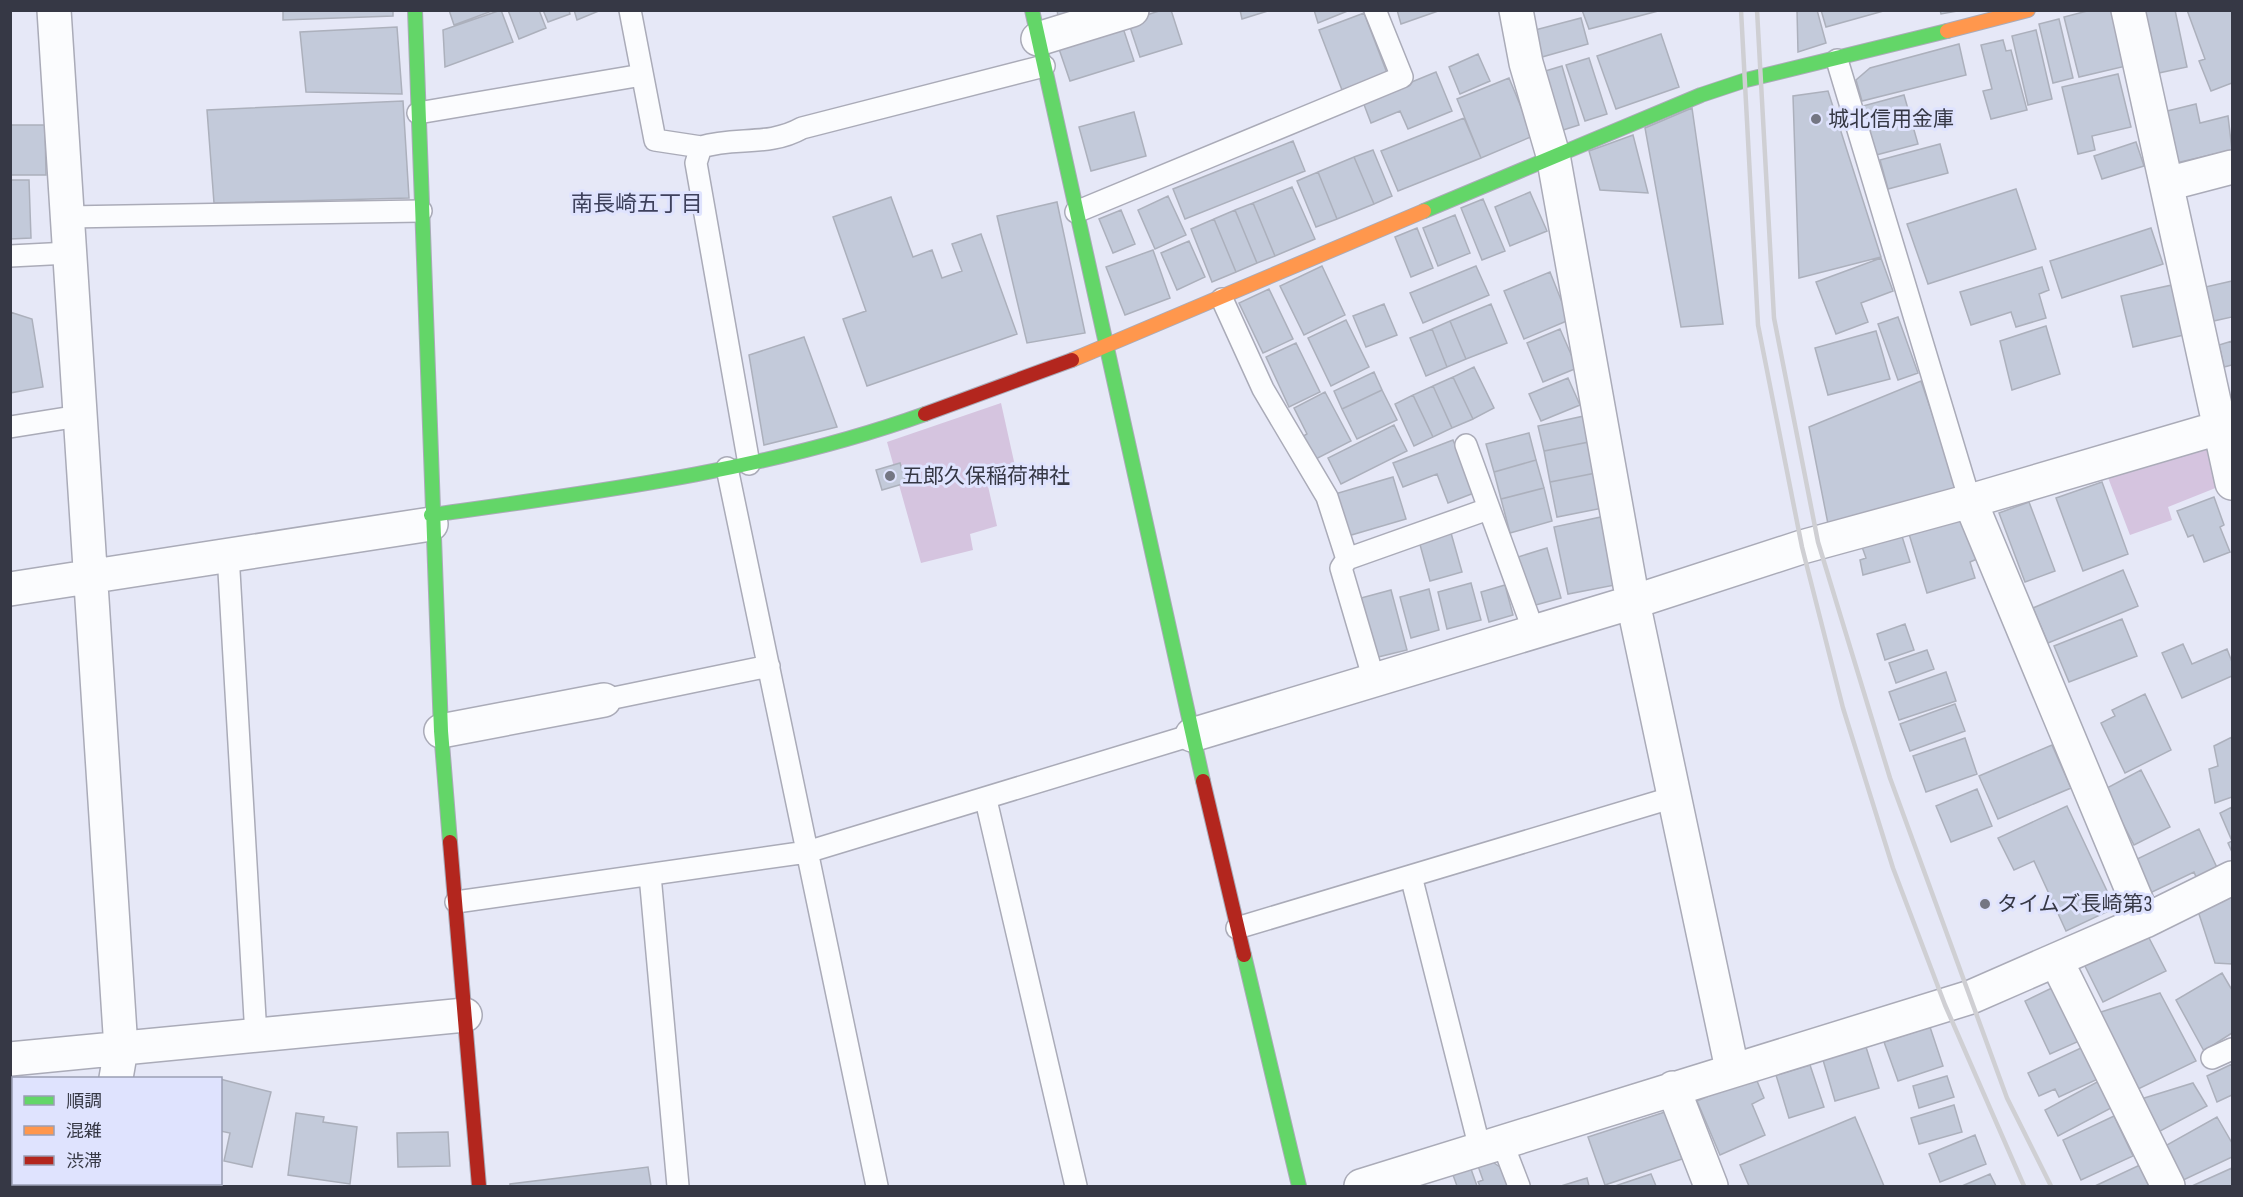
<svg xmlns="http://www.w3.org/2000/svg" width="2243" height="1197" viewBox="0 0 2243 1197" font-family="'Sofia Sans Condensed','Noto Sans JP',sans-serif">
<rect width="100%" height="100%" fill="#e6e8f7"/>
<!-- green -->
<path fill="#d5c4df" d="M1001,403L1017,475L988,486L997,526L970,534L973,550L921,563L887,442Z
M2208,442L2223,485L2168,507L2172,520L2130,535L2107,475Z"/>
<!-- building -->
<path fill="#c3cada" stroke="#acb0bc" stroke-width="1.5" d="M283,10H393V16L283,20Z
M449,10H491L492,11L454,25Z
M501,10L513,42L445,67L443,30Z
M508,10H539L546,28L519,39Z
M543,10H569L570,14L548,22Z
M574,10H601L577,20Z
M1057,10H1080L1058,16Z
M1162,10H1171L1182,44L1140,57L1128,21Z
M1240,10H1271L1242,19Z
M1314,10H1350L1318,23Z
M1397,10H1441L1401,24Z
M1582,10H1662L1589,29Z
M1797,10H1817L1826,43L1798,52Z
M1821,10H1887L1826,27Z
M1940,10H1963L1941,14Z
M2091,10L2113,11L2126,66L2079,77L2064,17Z
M2140,10H2175L2187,67L2154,74Z
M2187,10H2232V83L2211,91L2199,61L2205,59Z
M1364,13L1387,73L1342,90L1319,30Z
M1581,18L1588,44L1542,57L1535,30Z
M2059,19L2073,78L2053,83L2039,24Z
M1122,25L1134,61L1070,81L1058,46Z
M397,27L402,94L306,92L300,32Z
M2036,30L2052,99L2028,105L2012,36Z
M1661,34L1679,87L1616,109L1597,56Z
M2003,40L2006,51L2011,50L2027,110L1991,119L1983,91L1992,89L1981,45Z
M1959,44L1966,75L1862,101L1856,80L1870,68Z
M1478,54L1490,81L1460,94L1449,67Z
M1589,58L1607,114L1585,121L1566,65Z
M1562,66L1579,125L1560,131L1542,72Z
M1436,72L1452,111L1408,129L1400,111L1371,123L1363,102Z
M2118,74L2131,127L2092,136L2095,150L2078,154L2062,87Z
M1509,78L1533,136L1481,158L1457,99Z
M1828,91L1881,257L1799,278L1793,96Z
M1904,95L1918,144L1876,155L1863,106Z
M403,101L409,198L214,203L207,110Z
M2196,104L2200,123L2228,116L2232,150L2176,163L2163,112Z
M1692,108L1723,324L1681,327L1645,128Z
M1134,112L1146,156L1091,171L1079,127Z
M1464,118L1481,158L1398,191L1381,151Z
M10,125H45L46,175H10Z
M1633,135L1648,193L1600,190L1589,151Z
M1293,141L1305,171L1185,219L1173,189Z
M2136,142L2144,166L2102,179L2094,156Z
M1940,144L1948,173L1888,189L1880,160Z
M1373,150L1392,196L1374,204L1354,157Z
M1354,157L1374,204L1337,219L1318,172Z
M1318,172L1337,219L1316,227L1297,181Z
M10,180H29L31,238L10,239Z
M1292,187L1315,239L1275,256L1253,203Z
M2016,189L2036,249L1928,284L1907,224Z
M1530,192L1547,231L1510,246L1495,207Z
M1168,196L1186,235L1155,249L1138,210Z
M891,197L913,257L932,250L942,278L962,271L952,244L981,234L1017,334L867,386L843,319L866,311L833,217Z
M1483,199L1505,251L1482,260L1461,208Z
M1057,202L1085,333L1027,343L997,216Z
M1253,203L1275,256L1257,263L1235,210Z
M1121,210L1135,244L1113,253L1099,219Z
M1235,210L1257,263L1236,272L1214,219Z
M1455,215L1470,253L1438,266L1423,228Z
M1214,219L1236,272L1212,282L1191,229Z
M1417,228L1433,268L1411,277L1395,237Z
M2151,228L2163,264L2062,298L2050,261Z
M1189,241L1205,277L1177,290L1161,253Z
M1153,250L1170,298L1125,315L1106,267Z
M1881,258L1893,291L1861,303L1868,322L1836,334L1816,282Z
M1322,266L1345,315L1304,335L1280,286Z
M1476,266L1489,295L1423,323L1410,293Z
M2042,267L2049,290L2039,294L2046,318L2016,327L2011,312L1971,325L1960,292Z
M1550,272L1569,320L1524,339L1504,291Z
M2232,281V317L2209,322L2201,288Z
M2172,285L2184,335L2133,347L2121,296Z
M1269,289L1293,339L1263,353L1239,303Z
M1384,304L1397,335L1366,347L1353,316Z
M1491,304L1507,343L1466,359L1450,321Z
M10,312L32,319L43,387L10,393Z
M1898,317L1918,373L1898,380L1878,324Z
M1346,320L1369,367L1331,386L1308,338Z
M1450,321L1466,359L1447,367L1432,329Z
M2046,326L2060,374L2012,390L2000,341Z
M1432,329L1447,367L1426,376L1410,338Z
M1560,329L1577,368L1543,382L1527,343Z
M1876,331L1890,379L1828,395L1815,348Z
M804,337L837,427L764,445L749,355Z
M2232,341V365L2224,367L2219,345Z
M1296,343L1320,392L1289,407L1266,357Z
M1474,367L1494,408L1473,419L1453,377Z
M1374,372L1382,390L1342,409L1334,391Z
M1453,377L1473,419L1452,428L1433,386Z
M1568,378L1580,405L1541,421L1529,394Z
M1921,381L1960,495L1829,529L1809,427Z
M1433,386L1452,428L1433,437L1413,395Z
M1382,390L1397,420L1357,439L1342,409Z
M1325,392L1351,441L1310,462L1298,439L1307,434L1294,408Z
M1413,395L1433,437L1414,446L1395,404Z
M1584,416L1589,442L1544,451L1538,426Z
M1394,425L1407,451L1341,484L1328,458Z
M1529,433L1536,460L1494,472L1486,444Z
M1453,440L1474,493L1448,503L1437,474L1403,487L1393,463Z
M1589,442L1596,473L1550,482L1544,451Z
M1536,460L1544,488L1501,499L1494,472Z
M900,463L906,483L882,490L876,470Z
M1596,473L1603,508L1557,517L1550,482Z
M1393,477L1406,519L1348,536L1335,494Z
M2102,482L2128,554L2083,571L2056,498Z
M1544,488L1552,521L1510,533L1501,499Z
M2214,497L2224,525L2220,527L2230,552L2204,562L2193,535L2188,537L2177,511Z
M2029,502L2055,571L2025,582L1999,513Z
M1601,517L1615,585L1568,594L1554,527Z
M1964,517L1977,559L1970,562L1975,578L1927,593L1909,534Z
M1451,533L1462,572L1430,581L1419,541Z
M1901,533L1910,562L1863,575L1860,560L1866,558L1861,544Z
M1547,548L1561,598L1532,606L1518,557Z
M2123,570L2138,606L2048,643L2033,608Z
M1471,583L1481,620L1447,629L1438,592Z
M1505,585L1513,615L1489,622L1481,592Z
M1429,589L1439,630L1411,638L1400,597Z
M1391,590L1407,650L1378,657L1361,598Z
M2122,619L2137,656L2069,682L2054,646Z
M1905,624L1914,650L1885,660L1877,634Z
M2183,644L2192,664L2227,649L2232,662V676L2182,698L2162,653Z
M1927,650L1934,669L1896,683L1889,663Z
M1946,672L1956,701L1899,720L1889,692Z
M2145,694L2171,750L2125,773L2101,723L2115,716L2112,710Z
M1955,704L1965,731L1910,751L1900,724Z
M2232,737V797L2215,803L2209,769L2218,766L2214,746Z
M1965,738L1977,774L1926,792L1913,756Z
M2052,745L2071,788L1998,819L1979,776Z
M2141,770L2170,827L2134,845L2105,789Z
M1977,789L1992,826L1951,842L1936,806Z
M2067,806L2115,908L2066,931L2034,861L2014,870L1998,838Z
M2232,807V852L2228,843L2232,841L2220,813Z
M2199,829L2219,872L2198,882L2194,872L2150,893L2135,860Z
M2232,891V964L2215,963L2198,911Z
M2147,934L2166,971L2103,1002L2084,964Z
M2222,973L2232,990V1033L2204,1051L2176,1000Z
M2060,984L2086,1038L2050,1054L2025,1001Z
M2160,993L2196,1061L2132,1092L2098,1013Z
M1930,1027L1943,1066L1898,1081L1884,1042Z
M1866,1047L1879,1088L1835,1101L1823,1060Z
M2083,1047L2098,1079L2059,1097L2055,1089L2039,1096L2028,1073Z
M2232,1064V1095L2217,1102L2207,1076Z
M1810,1065L1824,1107L1789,1118L1776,1075Z
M1755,1076L1764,1098L1752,1104L1765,1135L1720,1155L1697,1101Z
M1947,1076L1954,1097L1919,1108L1913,1086Z
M220,1079L271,1092L252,1167L224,1161L230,1133L220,1131Z
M2099,1081L2113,1107L2058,1136L2045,1110Z
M2193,1083L2207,1106L2151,1136L2141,1099Z
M1954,1105L1962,1132L1919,1144L1911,1118Z
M1665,1112L1682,1159L1605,1185L1588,1137Z
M296,1113L324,1117L323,1122L357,1127L350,1184L288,1175Z
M2114,1116L2133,1156L2081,1180L2063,1140Z
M1855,1117L1884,1186H1749L1740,1165Z
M2217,1117L2232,1143V1157L2177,1183L2165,1146Z
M448,1132L450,1166L398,1167L397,1133Z
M1975,1135L1986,1164L1940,1182L1929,1154Z
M1491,1161L1500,1167L1508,1186H1480L1478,1182L1483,1180L1478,1166Z
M2142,1164L2152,1186H2095Z
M648,1167L651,1186H510V1184Z
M2232,1168V1186H2192Z
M1471,1169L1477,1186H1457L1453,1175Z
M1651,1174L1656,1186H1615Z
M1990,1174L1996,1186H1962Z
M1587,1178L1589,1186H1561Z"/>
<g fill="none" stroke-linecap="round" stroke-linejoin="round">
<!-- lane casing -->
<g stroke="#aaabb8" stroke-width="24">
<path id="lane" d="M630,10L655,140L701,147
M1837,60L1970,501
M418,113L642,75
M1076,212L1402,77L1375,10
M67,217L421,211
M10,256L69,253
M1222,299L1263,389L1327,497L1347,559L1488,509
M10,427L79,416
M1466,445L1534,632
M749,464L696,163L701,147C736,136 768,147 802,128L1044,66
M727,468L877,1186
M228,554L256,1036
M1347,559L1341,568L1374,680
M604,700L769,666
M986,800L1076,1186
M650,875L678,1186
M1411,876L1480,1149
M456,902L807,852L1192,735
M1237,928L1674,797
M2212,1058L2232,1049
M1502,1142L1519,1186"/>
</g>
<!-- street casing -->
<g stroke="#aaabb8" stroke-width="36">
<path id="street" d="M54,10L121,1049L116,1078
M1516,10L1526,63L1553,155L1633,602L1732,1069
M2128,10L2232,483
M1038,39L1132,10
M2167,184L2232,167
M1970,501L2145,921
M10,589L431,524
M441,731L604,700
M1192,735L1633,602L1802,547L1970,501L2232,424
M2056,960L2168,1186
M10,1059L465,1015
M1673,1088L1711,1186
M99,1186L100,1184
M1361,1186L1971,997L2145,921L2232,878"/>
</g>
<!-- fast casing -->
<g stroke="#aaabb8" stroke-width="16">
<path id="fast" d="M415,10L441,731L450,842
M1032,10L1203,781
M1424,211L1701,95L1746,80L1947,31
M431,515C597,492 766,471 925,414
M1244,955L1299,1186"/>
</g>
<!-- slow casing -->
<g stroke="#aaabb8" stroke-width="16">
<path id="slow" d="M1947,31L2028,10
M1072,360L1424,211"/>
</g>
<!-- jam casing -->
<g stroke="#aaabb8" stroke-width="16">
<path id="jam" d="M925,414L1072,360
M1203,781L1244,955
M450,842L479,1186"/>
</g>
<!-- lane -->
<use href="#lane" stroke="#fbfcfe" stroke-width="21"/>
<!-- street -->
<use href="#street" stroke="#fbfcfe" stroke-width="33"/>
<!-- fast -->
<use href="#fast" stroke="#63d668" stroke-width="14"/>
<!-- slow -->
<use href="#slow" stroke="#ff974d" stroke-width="14"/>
<!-- jam -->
<use href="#jam" stroke="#b3261e" stroke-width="14"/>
<!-- rail -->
<path stroke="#cfcfd3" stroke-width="4.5" d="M1741,10L1758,325L1802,547L1843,708L1893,868L1945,1005L2024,1186
M1757,10L1774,318L1818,542L1890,778L2007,1098L2051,1186"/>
</g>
<!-- markers -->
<g fill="#747683" stroke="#dfe3fe" stroke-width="2">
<circle cx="1816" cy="119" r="6"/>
<circle cx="890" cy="476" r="6"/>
<circle cx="1985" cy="904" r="6"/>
</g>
<g text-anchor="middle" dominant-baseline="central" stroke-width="6" stroke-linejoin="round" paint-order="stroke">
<!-- poi labels -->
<g font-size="21" fill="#363845" stroke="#dfe3fe" text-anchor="start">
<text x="1828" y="119">城北信用金庫</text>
<text x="902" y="476">五郎久保稲荷神社</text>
<text x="1997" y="904">タイムズ長崎第3</text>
</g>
<!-- neighbourhood labels -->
<g font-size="22" fill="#3e415c" stroke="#dfe3fe">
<text x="637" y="204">南長崎五丁目</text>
</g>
</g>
<!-- border -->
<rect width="2243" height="1197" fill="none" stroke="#363845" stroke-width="24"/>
<!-- legend -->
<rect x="12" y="1077" width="210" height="108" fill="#dfe3fe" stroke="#9b9fb4" stroke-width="1.5"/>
<rect x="24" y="1096" width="30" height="9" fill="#63d668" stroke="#9b9fb4" stroke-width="1.5"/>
<text x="66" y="1107" font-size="18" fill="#363845">順調</text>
<rect x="24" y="1126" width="30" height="9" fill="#ff974d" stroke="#9b9fb4" stroke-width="1.5"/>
<text x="66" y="1137" font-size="18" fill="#363845">混雑</text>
<rect x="24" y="1156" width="30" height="9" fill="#b3261e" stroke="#9b9fb4" stroke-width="1.5"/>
<text x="66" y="1167" font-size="18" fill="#363845">渋滞</text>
</svg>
